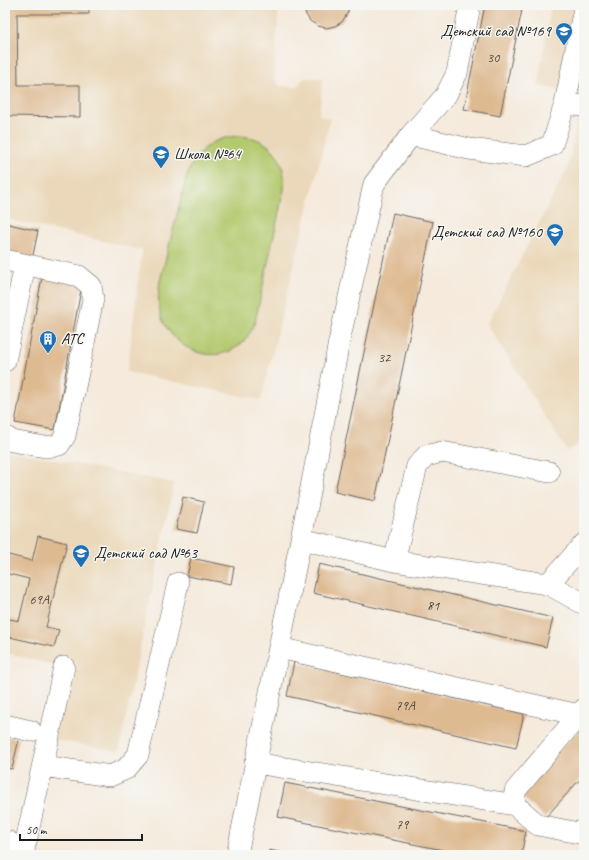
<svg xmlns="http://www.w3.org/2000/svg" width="589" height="860" viewBox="0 0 589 860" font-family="Caveat,sans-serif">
<rect width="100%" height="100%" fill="#f6f6f2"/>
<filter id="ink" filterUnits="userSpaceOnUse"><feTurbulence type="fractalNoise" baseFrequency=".025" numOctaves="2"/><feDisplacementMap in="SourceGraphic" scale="8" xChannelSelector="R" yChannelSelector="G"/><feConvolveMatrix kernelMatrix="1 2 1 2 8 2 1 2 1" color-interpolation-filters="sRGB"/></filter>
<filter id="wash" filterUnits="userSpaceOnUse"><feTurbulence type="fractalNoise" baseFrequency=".012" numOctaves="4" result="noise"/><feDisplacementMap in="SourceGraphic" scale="16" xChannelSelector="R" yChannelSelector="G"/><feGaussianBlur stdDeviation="0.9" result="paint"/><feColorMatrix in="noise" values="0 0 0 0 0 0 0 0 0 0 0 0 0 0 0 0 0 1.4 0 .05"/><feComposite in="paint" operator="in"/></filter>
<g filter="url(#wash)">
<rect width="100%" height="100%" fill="#f5eadc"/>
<!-- built -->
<path fill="#ebd8ba" d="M5,5H279L274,78L279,86L296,87L304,78H323L319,115L330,119L261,400L127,372L142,250L5,219Z
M551,5H584V94L538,86Z
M579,113L584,114V441L567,451L487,324L567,169Z
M5,450L174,483L119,751L55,740L66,668L5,653Z"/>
<!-- green -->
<path fill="#b2c96d" stroke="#677244" d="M237,136C242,136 248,137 253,138C277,145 286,166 284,189L255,322C238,369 183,362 163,321C157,308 158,295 160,281L187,175C197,150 210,139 237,136Z"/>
<g id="blocks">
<!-- building -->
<path fill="#deba91" d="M5,5H89V14H17L18,85H80V117L5,116Z
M303,5H349V6L348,12L342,22L335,26L326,28L318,26L310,21L306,15Z
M485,5H523L500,116L464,109Z
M393,213L433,222L375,501L335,492Z
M5,223L38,231L32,260L5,254Z
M42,277L82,284L55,430L15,423Z
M183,497L204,502L197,533L176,529Z
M38,536L67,543L46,627L59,630L54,647L5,636L10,619L19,621L29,579L5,573V554L32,561Z
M191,558L234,567L231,584L187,576Z
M319,564L553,618L546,647L313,593Z
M294,662L524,714L516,748L287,696Z
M584,724V775L545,818L519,794Z
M5,736L19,739L12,769L5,768Z
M285,783L526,831L521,855H468L278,817Z
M269,850L289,854V855H268Z"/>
</g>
</g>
<g filter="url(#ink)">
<use href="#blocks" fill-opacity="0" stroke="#68645f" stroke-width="1"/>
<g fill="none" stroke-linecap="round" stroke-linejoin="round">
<!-- minor casing -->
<g stroke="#68645f" stroke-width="22">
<path id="minor" d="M565,104L584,106
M411,135L469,149L526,156L552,145L565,104L584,8
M5,260L79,276L91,286L93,299L65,436L59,445L45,447L12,441L5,436
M5,361L25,265
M301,539L394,561L548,584L584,544
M394,561L417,466L426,456L442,452L549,472
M548,584L584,604
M279,648L579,715
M5,725L31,731
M255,763L515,805V791L584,709
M43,766L110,776L126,769L138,755L178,583
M515,805L538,825L584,834
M5,842H9
M23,855L64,667
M237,855L301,539L339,342L374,184L411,135L446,95L457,73L470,5"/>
</g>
<!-- minor -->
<use href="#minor" stroke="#fff" stroke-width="21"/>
</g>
</g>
<!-- icons -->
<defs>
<g id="school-pin" transform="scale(0.9)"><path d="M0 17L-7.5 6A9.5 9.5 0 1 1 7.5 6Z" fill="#1f6fb2" stroke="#f6f6f2"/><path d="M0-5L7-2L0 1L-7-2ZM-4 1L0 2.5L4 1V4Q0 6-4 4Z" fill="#fff"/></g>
<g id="building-pin" transform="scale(0.9)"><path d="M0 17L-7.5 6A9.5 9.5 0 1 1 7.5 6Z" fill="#1f6fb2" stroke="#f6f6f2"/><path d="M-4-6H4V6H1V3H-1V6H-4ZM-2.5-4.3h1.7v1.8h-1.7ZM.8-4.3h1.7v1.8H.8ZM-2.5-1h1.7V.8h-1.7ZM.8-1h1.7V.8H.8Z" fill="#fff"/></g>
</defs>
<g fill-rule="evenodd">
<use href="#school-pin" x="564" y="31"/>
<use href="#school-pin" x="161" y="154"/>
<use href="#school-pin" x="555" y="232"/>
<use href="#building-pin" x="48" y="339"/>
<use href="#school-pin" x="81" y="553"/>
</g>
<g text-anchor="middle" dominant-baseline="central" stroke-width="3" stroke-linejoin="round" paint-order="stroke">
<!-- number labels -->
<g font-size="14" fill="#4c4439">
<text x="493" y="57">30</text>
<text x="384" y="357">32</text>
<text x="39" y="599">69А</text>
<text x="433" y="605">81</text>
<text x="405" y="705">79А</text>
<text x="402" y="824">79</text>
</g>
<!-- poi labels -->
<g font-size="16" fill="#1c1c1c" stroke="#f6f6f2" text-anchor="start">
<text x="551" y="31" text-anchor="end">Детский сад №169</text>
<text x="174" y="154">Школа №64</text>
<text x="542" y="232" text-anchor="end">Детский сад №160</text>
<text x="61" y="339">АТС</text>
<text x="94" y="553">Детский сад №63</text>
</g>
</g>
<!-- margin -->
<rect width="589" height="860" fill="none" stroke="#f6f6f2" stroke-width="20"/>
<!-- scale -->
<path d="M20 834v6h122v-6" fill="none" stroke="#1c1c1c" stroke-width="2"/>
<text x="26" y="834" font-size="12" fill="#1c1c1c" stroke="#f6f6f2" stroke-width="3" paint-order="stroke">50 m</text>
</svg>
